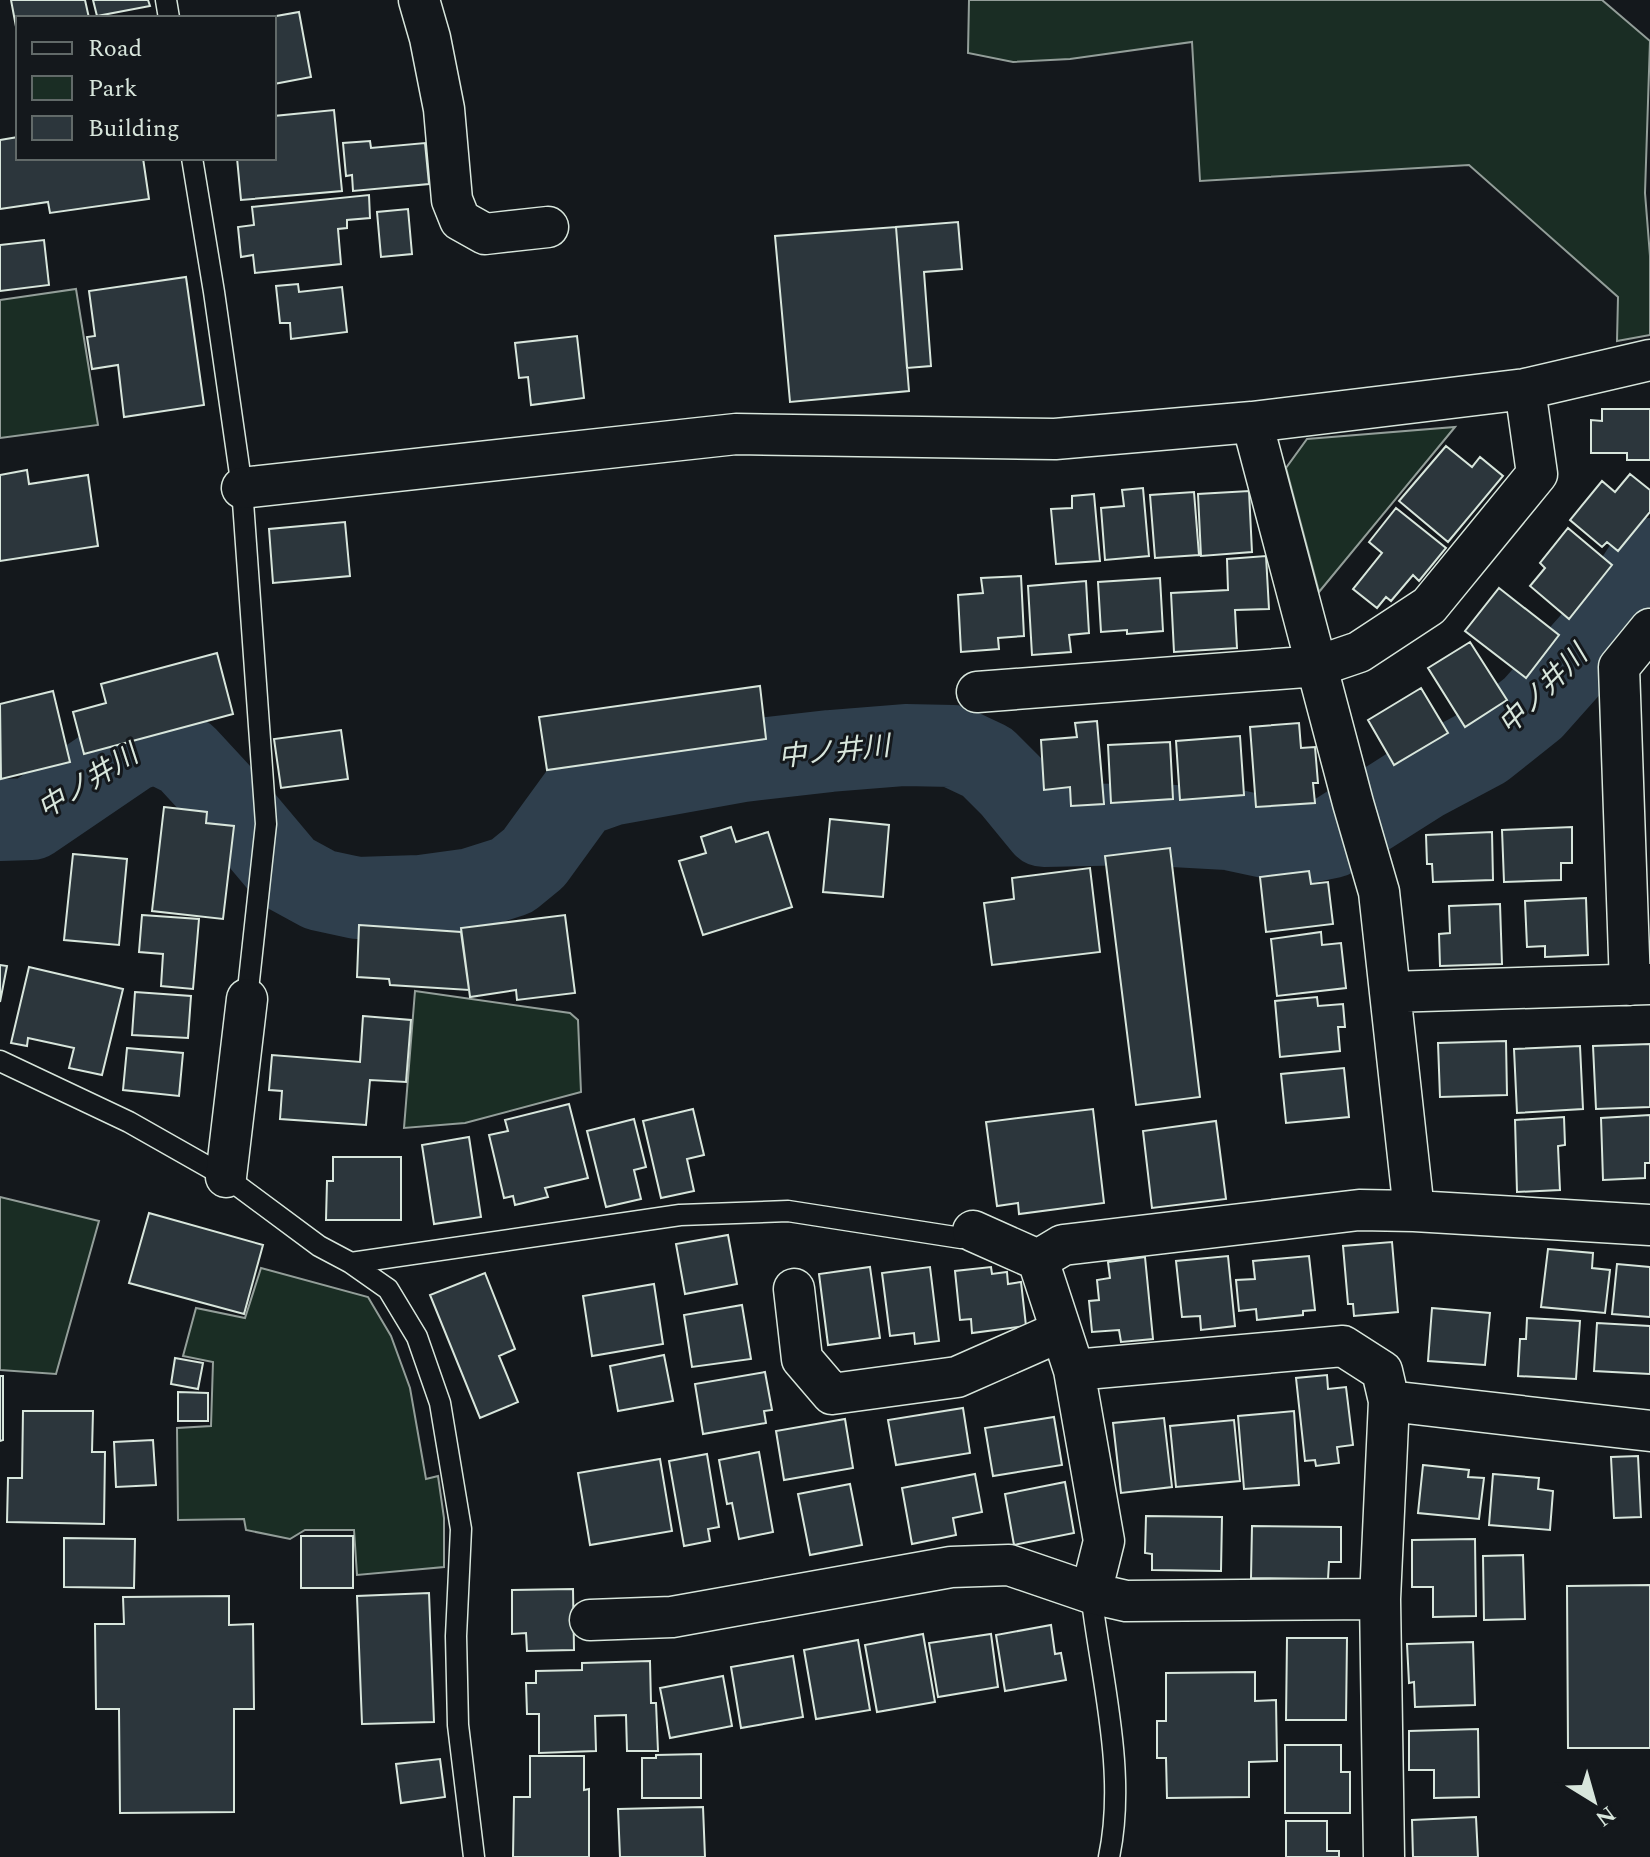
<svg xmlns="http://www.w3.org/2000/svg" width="1650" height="1857" viewBox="0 0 1650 1857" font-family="Spectral,'Noto Sans JP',serif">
<rect width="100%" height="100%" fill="#14181c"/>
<!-- green -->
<path fill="#1a2d24" stroke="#939e99" stroke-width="2" d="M969,0H1602L1650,41L1645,193L1650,256V335L1617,341L1618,297L1469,165L1200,181L1192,42L1070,59L1013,62L968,53Z
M76,289L98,425L0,438V300Z
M1455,427L1319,592L1286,468L1307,439Z
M415,991L570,1013L578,1020L581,1092L465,1123L404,1128Z
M0,1197L99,1221L56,1374L0,1370Z
M261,1268L368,1297L391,1336L410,1388L426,1479L438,1476L444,1518V1567L357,1575L354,1530H305L290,1539L246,1530L244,1519L178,1520L177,1428L211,1426L213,1362L183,1356L196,1308L245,1318Z"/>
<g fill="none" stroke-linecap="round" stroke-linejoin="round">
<!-- river -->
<path stroke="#2f3f4d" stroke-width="82" d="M0,820L31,819L131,751L156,742L186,757L234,809L287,872L320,890L357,898L420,896L471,889L512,876L534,858L579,796L610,785L743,761L830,751L905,745L953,746L987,762L1012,787L1044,826L1137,824L1228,829L1298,844L1332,837L1422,780L1484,747L1533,708L1606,626L1650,559"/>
</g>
<!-- building -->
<path fill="#2c363c" stroke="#d8e6dc" stroke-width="2" d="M11,0H85L89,18H18L17,32Z
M93,0H148L150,6L97,16Z
M299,12L311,77L274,84V18H265Z
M334,110L342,191L241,200L237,158H274V116Z
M18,137V158H143L149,199L50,213L48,202L0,209V140Z
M370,141L371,148L425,143L429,184L353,191L352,175L346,176L343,143Z
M369,195L370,218L347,220V228L338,229L341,264L255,273L253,255L241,257L238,227L254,225L252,207Z
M408,209L412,254L381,257L377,212Z
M958,222L962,269L924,272L931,366L907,368L896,227Z
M896,227L909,391L790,402L775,236Z
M44,240L49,285L0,291V245Z
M186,277L204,405L124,417L118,365L92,369L87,337L95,336L89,291Z
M298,284L299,292L342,287L347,332L291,339L290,323H280L276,286Z
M577,336L584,398L531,405L528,377L519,378L515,343Z
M1602,409H1650V460H1627V453H1591V420L1602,421Z
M1446,446L1472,467L1480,457L1503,476L1448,542L1399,501Z
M27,470L29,484L88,475L98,546L0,561V475Z
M1630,474L1650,490V512L1618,551L1607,542L1602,547L1570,520L1602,481L1615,492Z
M1143,488L1149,556L1105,560L1101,508L1124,506L1122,490Z
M1249,491L1252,552L1201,556L1198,494Z
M1194,492L1199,555L1155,558L1150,495Z
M1094,494L1100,561L1056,564L1051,509L1072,508V496Z
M1396,508L1446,548L1419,581L1413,575L1391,601L1386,597L1377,608L1353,589L1382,553L1369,542Z
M345,522L350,576L273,583L269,529Z
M1568,528L1612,565L1569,619L1530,586L1545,568L1540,563Z
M1266,556L1269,609L1235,610L1237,648L1174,652L1171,593L1228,590L1227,559Z
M1021,576L1024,636L998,638L999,649L961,652L958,595L983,593L981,578Z
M1160,578L1163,631L1127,634V630L1101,632L1098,582Z
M1086,581L1089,633L1069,635L1071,652L1032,655L1028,586Z
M1499,588L1559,635L1526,678L1465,631Z
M1470,642L1507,700L1465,727L1428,668Z
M217,653L233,714L84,754L73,712L106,703L101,684Z
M760,686L766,739L547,770L539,717Z
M1421,688L1448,733L1394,765L1368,720Z
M53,691L70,762L1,779L0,704Z
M1097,721L1104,804L1071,806L1070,787L1044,790L1041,740L1077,737L1075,723Z
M1299,723L1301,748L1315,747L1318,783H1313L1315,803L1256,807L1250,727Z
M341,730L348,779L281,788L274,739Z
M1240,736L1244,795L1180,800L1176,741Z
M1170,742L1173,799L1111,803L1108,745Z
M164,807L207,812L206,823L234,826L223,919L152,911Z
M830,819L889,825L883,897L823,892Z
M731,827L736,842L768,832L792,907L703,935L679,861L706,853L701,837Z
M1572,827V863H1561V880L1504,882L1502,830Z
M1492,832L1493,880L1433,882L1432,864H1427L1426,835Z
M1170,848L1200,1097L1136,1105L1105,856Z
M73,854L127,859L119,945L64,940Z
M1090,868L1100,952L992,965L984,903L1014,899L1012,878Z
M1309,871L1311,884L1328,882L1333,924L1266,932L1260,877Z
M1586,898L1588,955L1545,957V946L1527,947L1525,901Z
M1500,904L1502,964L1440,966L1439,934L1450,933L1449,906Z
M142,915L199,919L193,989L161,986L163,954L139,952Z
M565,915L575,993L517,1000L516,990L470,997L461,928Z
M359,925L461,932L469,990L390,985L389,979L357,977Z
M1321,932L1322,945L1341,943L1346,988L1277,996L1271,939Z
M0,965L7,966L0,1002Z
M29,967L123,989L102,1075L69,1068L74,1048L28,1038L27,1046L11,1043Z
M135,992L191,996L188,1038L132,1035Z
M1317,997L1318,1006L1343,1004L1345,1027H1338L1340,1051L1280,1057L1275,1001Z
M363,1016L411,1020L406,1082L370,1080L366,1125L280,1119L282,1091L269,1090L272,1055L360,1062Z
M1506,1041L1507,1095L1440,1097L1438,1043Z
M1650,1044V1107L1596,1109L1593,1046Z
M1580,1046L1583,1109L1517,1113L1514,1049Z
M127,1048L183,1053L179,1096L123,1090Z
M1344,1068L1349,1117L1286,1123L1281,1074Z
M569,1104L588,1178L545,1188L548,1197L515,1205L513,1196L504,1198L489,1135L508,1131L505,1120Z
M693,1109L704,1155L687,1159L694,1191L661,1198L643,1121Z
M1093,1109L1104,1203L1019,1214L1018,1203L997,1206L986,1122Z
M1650,1115V1163H1645V1178L1603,1180L1601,1118Z
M1564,1117L1565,1145L1558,1146L1560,1190L1517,1192L1515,1120Z
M634,1119L646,1167L634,1170L641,1199L606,1207L587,1131Z
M1216,1121L1226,1199L1152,1208L1143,1131Z
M469,1137L481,1217L434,1224L422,1145Z
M333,1157H401V1220H326L327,1181H333Z
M149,1213L263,1245L244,1314L129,1283Z
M728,1235L737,1284L685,1294L676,1244Z
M1392,1242L1398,1312L1354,1316L1353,1304H1348L1343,1246Z
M1548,1249L1593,1253L1592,1268L1610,1270L1605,1313L1541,1307Z
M1228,1256L1235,1326L1201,1330L1200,1316L1182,1317L1176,1261Z
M1309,1256L1315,1310L1303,1311V1315L1257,1320L1256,1309L1239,1311L1236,1280L1255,1279L1253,1261Z
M1145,1257L1153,1339L1121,1342L1119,1330L1092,1332L1089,1301L1099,1300L1097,1280L1110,1278L1108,1262Z
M1617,1264L1650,1267V1317L1612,1314Z
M870,1267L880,1338L828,1345L819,1274Z
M930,1267L939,1341L915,1344L914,1333L890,1336L882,1273Z
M991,1267L992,1274L1007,1272L1008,1284L1021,1282L1026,1326L972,1333L971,1319L960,1320L955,1271Z
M485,1273L515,1349L499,1356L518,1402L480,1418L430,1295Z
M654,1284L663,1344L592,1356L583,1296Z
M742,1305L751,1359L692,1367L684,1315Z
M1432,1308L1490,1313L1485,1365L1428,1361Z
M1527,1318L1580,1321L1576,1379L1518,1376L1520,1339H1526Z
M1597,1323L1650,1326V1374L1594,1371Z
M664,1355L673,1401L618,1411L610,1366Z
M175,1358L203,1363L198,1389L171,1384Z
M765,1372L772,1410L764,1411L766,1423L703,1434L695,1384Z
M1327,1375L1328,1389L1346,1387L1353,1445L1337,1447L1339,1463L1316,1466L1315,1460L1305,1461L1296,1378Z
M0,1376H3V1440L0,1441Z
M178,1392L208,1393V1421H178Z
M963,1408L970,1453L896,1465L888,1420Z
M23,1411H93L92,1452H105L104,1524L7,1522L8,1478H22Z
M1294,1411L1299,1485L1244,1489L1238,1416Z
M1054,1417L1062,1465L993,1476L985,1428Z
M1164,1418L1172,1487L1121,1493L1113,1423Z
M845,1419L853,1468L784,1480L776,1431Z
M1234,1420L1240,1481L1176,1487L1170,1426Z
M153,1440L156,1485L116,1487L114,1442Z
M759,1452L773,1532L739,1539L732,1503L727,1504L719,1460Z
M707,1454L719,1527L708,1529L710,1541L684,1546L669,1461Z
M1638,1456L1641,1517L1614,1518L1611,1457Z
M660,1459L672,1531L590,1545L578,1473Z
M1423,1465L1469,1470L1468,1477L1484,1478L1479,1519L1418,1513Z
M975,1474L982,1512L953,1518L956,1535L912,1544L902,1488Z
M1493,1474L1539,1478L1538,1489L1553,1491L1550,1530L1489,1525Z
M1065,1482L1074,1533L1014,1545L1005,1494Z
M850,1484L862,1545L810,1555L798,1494Z
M1146,1516L1222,1517L1221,1571L1152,1570V1554L1145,1553Z
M1252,1526L1341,1527V1562H1329L1328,1579L1251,1578Z
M301,1536H353V1588H301Z
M64,1538L135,1539L134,1588L64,1587Z
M1475,1539L1476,1616L1433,1617V1587H1412V1540Z
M1523,1555L1525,1619L1484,1620L1483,1556Z
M1650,1585V1748H1568L1567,1586Z
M573,1589L574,1650L527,1651L526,1633L512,1634V1590Z
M429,1593L434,1722L362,1724L357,1596Z
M229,1596V1625L253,1624L254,1709H234V1812L120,1813L119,1709H96L95,1624H124L123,1597Z
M1051,1625L1055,1654L1061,1653L1066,1680L1005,1691L996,1635Z
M923,1634L935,1702L877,1712L865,1645Z
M991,1634L998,1687L938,1697L929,1643Z
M1287,1638H1347L1346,1720H1286Z
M858,1640L870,1710L816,1719L804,1650Z
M1473,1642L1475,1705L1415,1707L1414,1682L1409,1683L1407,1644Z
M793,1656L803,1717L741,1728L731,1667Z
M650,1661L651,1703H656L658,1751H627L626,1715L595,1716L596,1751L539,1753V1714H527L526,1683H536V1671L582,1670V1663Z
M1255,1672V1701L1276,1700L1277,1761L1249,1762V1797L1167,1798L1166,1758H1157V1721H1166V1673Z
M723,1676L732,1726L670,1738L660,1688Z
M1478,1729L1479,1797L1434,1798V1770H1409V1731Z
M1285,1745H1341V1772H1350V1813H1285Z
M701,1754V1798H642V1758H656V1755Z
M530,1756H584V1790L589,1789V1857H513L514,1797H530Z
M440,1759L445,1797L401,1803L396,1764Z
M703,1807L705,1857H620L618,1809Z
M1476,1817L1478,1857H1413L1412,1820Z
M1286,1821H1327V1851H1339V1857H1286Z"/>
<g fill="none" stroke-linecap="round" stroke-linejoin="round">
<!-- service casing -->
<g stroke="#d8e6dc" stroke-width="23">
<path id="service" d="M166,0L169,18
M192,158L214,292L242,488L266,824L247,999
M0,1061L129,1122L226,1177L319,1246L351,1263L388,1289L417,1337L440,1403L461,1529L456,1636L458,1725L474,1857
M351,1263L680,1215L788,1211L961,1238L973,1231
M1091,1593C1101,1678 1127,1772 1109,1857"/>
</g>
<!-- minor casing -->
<g stroke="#d8e6dc" stroke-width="43">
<path id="minor" d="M419,0L430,38L444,109L452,200L460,220L485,234L548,227
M1252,422L1353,803L1379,892L1414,1211L1650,1225
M242,488L736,434L1055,439L1252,422L1525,389L1650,360
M977,692L1318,666L1359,652L1429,606L1537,474L1525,389
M1630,985L1619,667L1650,629
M1390,992L1650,984
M226,1177L247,999
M973,1231L1038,1260L1074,1370L1104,1541L1091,1593
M1038,1260L1063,1245L1359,1210L1414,1211
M794,1289L802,1359L832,1394L957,1377L1061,1331
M1074,1370L1343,1346L1382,1371L1389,1401L1380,1599L1384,1857
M1389,1401L1650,1431
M590,1620L672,1617L951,1567L1009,1565L1091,1593L1126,1601L1380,1599"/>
</g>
<!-- service -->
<use href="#service" stroke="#14181c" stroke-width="20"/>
<!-- minor -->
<use href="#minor" stroke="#14181c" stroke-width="40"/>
</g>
<g text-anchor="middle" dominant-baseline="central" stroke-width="6" stroke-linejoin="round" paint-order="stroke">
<!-- water labels -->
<g font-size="28" font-style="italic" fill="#d8e6dc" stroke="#14181c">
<text transform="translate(1543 690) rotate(-45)">中ノ井川</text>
<text transform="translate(834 752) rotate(-6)">中ノ井川</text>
<text transform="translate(88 782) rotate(-32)">中ノ井川</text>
</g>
</g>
<!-- legend -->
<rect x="16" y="16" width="260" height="144" fill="#14181c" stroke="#626a69" stroke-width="2"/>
<rect x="32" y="42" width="40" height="12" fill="#14181c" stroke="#626a69" stroke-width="2"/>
<text x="88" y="56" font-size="24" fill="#d8e6dc">Road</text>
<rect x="32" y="76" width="40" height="24" fill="#1a2d24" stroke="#626a69" stroke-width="2"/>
<text x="88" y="96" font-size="24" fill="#d8e6dc">Park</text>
<rect x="32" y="116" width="40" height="24" fill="#2c363c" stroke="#626a69" stroke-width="2"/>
<text x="88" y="136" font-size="24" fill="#d8e6dc">Building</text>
<!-- north arrow -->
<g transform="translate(1594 1801) rotate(143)" stroke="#14181c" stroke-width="6" paint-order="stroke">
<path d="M0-6L14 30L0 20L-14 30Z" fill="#d8e6dc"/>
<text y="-12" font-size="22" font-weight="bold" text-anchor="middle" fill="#d8e6dc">N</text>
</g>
</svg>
